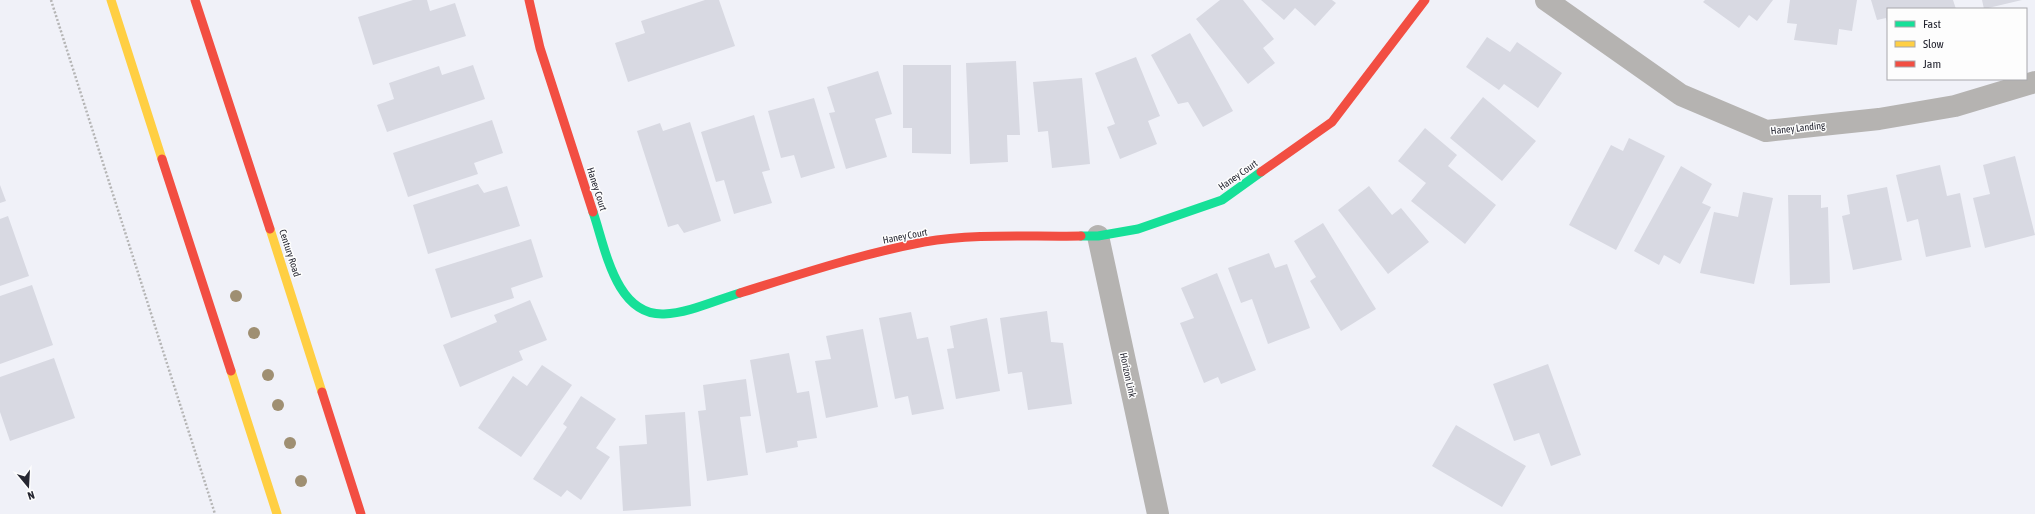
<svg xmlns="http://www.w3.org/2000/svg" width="2035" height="514" viewBox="0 0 2035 514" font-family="'Asap Condensed',sans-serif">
<rect width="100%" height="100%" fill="#f0f1f8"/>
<!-- building -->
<path fill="#d8d9e2" d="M413,0H427L430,11L455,3L466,36L373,65L358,17Z
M705,0H719L735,46L628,82L615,43L645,33L641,21Z
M1220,0H1243L1274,39L1263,48L1275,63L1248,84L1196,19Z
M1261,0H1332L1336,3L1315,26L1295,8L1284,20Z
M1705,0H1773L1757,21L1749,15L1739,28L1703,2Z
M1790,0H1857L1852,31L1839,29L1837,45L1794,40L1797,24L1787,23Z
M1871,0H1953L1956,9H1888L1887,22L1886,18L1877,20Z
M1982,0H2022L1984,9Z
M1190,33L1233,111L1203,127L1188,102L1178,104L1151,55Z
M1487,37L1510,52L1517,42L1562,73L1538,108L1504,84L1499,90L1466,67Z
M1136,57L1160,116L1148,121L1157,144L1120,159L1107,127L1115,124L1095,73Z
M1016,61L1020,135H1007L1008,162L970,164L966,63Z
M473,65L485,99L387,132L377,105L394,99L389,83L439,66L442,75Z
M903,65H951V154L912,153V128H903Z
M878,71L892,114L875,119L887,157L846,169L829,113L835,112L827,87Z
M1082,78L1090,164L1052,168L1048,131L1038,132L1033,82Z
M1483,97L1536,141L1502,181L1450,138Z
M814,98L835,168L801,178L794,155L781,158L768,111Z
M754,115L770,170L762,172L772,203L734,214L724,180L716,182L701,132Z
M492,120L503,153L474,163L478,174L408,197L393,153Z
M690,122L721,221L684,233L678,224L668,227L637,131L660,123L663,131Z
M1425,128L1457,155L1448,166L1496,205L1465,244L1411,201L1426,183L1398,161Z
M1629,138L1665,156L1616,250L1569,225L1611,145L1623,151Z
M2015,156L2035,235L1985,248L1973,198L1990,194L1983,165Z
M1940,165L1947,196L1960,193L1971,247L1926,257L1918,219L1907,222L1896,175Z
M1681,166L1712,184L1702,203L1711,207L1680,264L1664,255L1659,265L1634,251Z
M478,184L484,193L507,186L520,226L428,254L413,205Z
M0,185L6,201L0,203Z
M1369,186L1392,215L1401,208L1429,242L1388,274L1338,210Z
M1887,187L1902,260L1853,270L1842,216L1850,214L1847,195Z
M1743,192L1773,198L1754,284L1700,273L1714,212L1738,217Z
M1788,195H1821V208L1828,207L1830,283L1790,285Z
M8,216L29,276L0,286V219Z
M1323,223L1376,309L1341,331L1310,281L1316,277L1294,241Z
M531,239L543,277L511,288L514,298L451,318L435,269Z
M1269,253L1275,268L1287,264L1310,328L1268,344L1252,299L1241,303L1228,268Z
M1217,273L1256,370L1221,384L1218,377L1204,383L1180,323L1194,318L1181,288Z
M32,285L53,345L0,364V296Z
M530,300L547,340L519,351L523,360L460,387L443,345L497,322L494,315Z
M1047,311L1051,342L1063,343L1072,404L1028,410L1022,372L1008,374L1000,318Z
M911,312L917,339L928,337L944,409L912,415L908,396L895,399L879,318Z
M987,318L1000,391L956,399L947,349L954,348L950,326Z
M863,329L878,407L826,418L815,361L831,359L826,336Z
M789,353L797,393L809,391L817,438L797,441L798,447L766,453L750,360Z
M54,358L75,418L10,441L0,412V377Z
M1548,364L1581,455L1551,466L1539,433L1514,441L1493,384Z
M542,365L572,385L521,457L478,428L513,376L527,386Z
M746,379L751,416L740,417L748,475L707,481L698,411L706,410L703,385Z
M581,396L616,419L596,448L610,457L581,500L567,490L561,497L533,479L567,427L563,424Z
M685,412L691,506L623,511L619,446L647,444L645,415Z
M1456,425L1526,466L1502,507L1432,466Z"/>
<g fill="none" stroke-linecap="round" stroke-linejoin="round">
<!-- path -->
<path stroke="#b5b5b5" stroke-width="2.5" stroke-dasharray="2 2" stroke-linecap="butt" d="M51,0L215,514"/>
<!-- street -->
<path stroke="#b5b3b1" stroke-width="22" d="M1546,0L1681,95L1766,131L1879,119L1955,106L2035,82
M1098,236L1158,514"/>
<!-- fast -->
<path stroke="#16e098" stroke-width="9" d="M593,212C605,246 615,316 664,314C689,313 716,300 740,293
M1081,236H1098L1138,229L1222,200L1261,172"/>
<!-- slow -->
<path stroke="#ffcf43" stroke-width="9" d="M111,0L162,159
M270,229L322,392
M231,371L277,514"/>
<!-- jam -->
<path stroke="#f24e42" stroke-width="9" d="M195,0L270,229
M529,0L540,48L593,212
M162,159L231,371
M1261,172L1332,122L1425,0
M740,293C801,274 861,254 924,242C975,233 1029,237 1081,236
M322,392L361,514"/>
</g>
<!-- trees -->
<g fill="#9f8f72">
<circle cx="236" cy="296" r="6"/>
<circle cx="254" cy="333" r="6"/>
<circle cx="268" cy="375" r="6"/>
<circle cx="278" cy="405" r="6"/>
<circle cx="290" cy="443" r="6"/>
<circle cx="301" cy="481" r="6"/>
</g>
<g text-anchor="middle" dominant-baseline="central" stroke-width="3" stroke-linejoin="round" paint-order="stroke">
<!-- street labels -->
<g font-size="10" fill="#262732" stroke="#fdfdfd">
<text transform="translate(1798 128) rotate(-6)">Haney Landing</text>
<text transform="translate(1238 175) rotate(-35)">Haney Court</text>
<text transform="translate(597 189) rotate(72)">Haney Court</text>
<text transform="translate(905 236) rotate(-11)">Haney Court</text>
<text transform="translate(290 253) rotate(72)">Century Road</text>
<text transform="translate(1128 375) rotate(78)">Horizon Link</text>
</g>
</g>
<!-- legend -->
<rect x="1887" y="8" width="140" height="72" fill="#fdfdfd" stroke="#a7a7ac"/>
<rect x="1895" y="21" width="20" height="6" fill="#16e098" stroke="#a7a7ac"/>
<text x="1923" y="28" font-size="12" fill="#262732">Fast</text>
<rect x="1895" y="41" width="20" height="6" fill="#ffcf43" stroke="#a7a7ac"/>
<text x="1923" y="48" font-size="12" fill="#262732">Slow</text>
<rect x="1895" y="61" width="20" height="6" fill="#f24e42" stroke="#a7a7ac"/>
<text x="1923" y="68" font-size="12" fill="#262732">Jam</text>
<!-- north arrow -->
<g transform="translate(28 486) rotate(162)" stroke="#fdfdfd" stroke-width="3" paint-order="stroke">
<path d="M0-3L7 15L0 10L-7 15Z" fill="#262732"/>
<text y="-6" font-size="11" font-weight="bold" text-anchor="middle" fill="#262732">N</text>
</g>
</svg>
